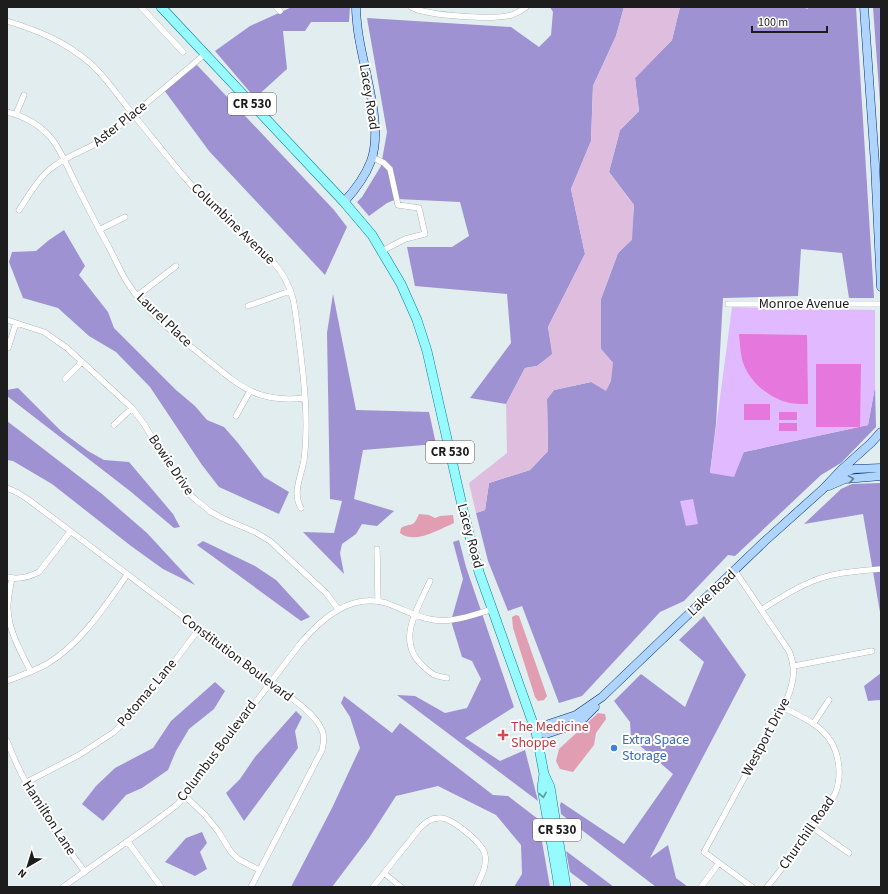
<svg xmlns="http://www.w3.org/2000/svg" width="888" height="894" viewBox="0 0 888 894" font-family="'Source Sans 3',sans-serif">
<rect width="100%" height="100%" fill="#e1edef"/>
<!-- forest -->
<path fill="#9e92d2" d="M292,7H350L349,22H311L305,31H283L287,69L255,98L215,51L250,26Z
M550,7H624L616,36L593,86L591,141L571,189L585,254L548,327L553,354L537,366L525,368L506,404L470,398L511,343L507,294L415,286L407,247H452L469,236L460,202L397,199L387,203L369,216L357,202L362,197L381,166L387,132L367,18L511,27L539,47L551,35L553,12Z
M680,7H804L807,9L809,7H856L874,298H849L842,253L801,249L798,296L723,298L716,424L710,473L744,452L868,425L875,387L876,427L841,463L821,475L735,556L728,555L684,601L660,612L582,696L559,703L522,606L508,611L488,561L476,513L485,510L489,483L530,470L548,451L547,399L554,390L591,382L613,363L601,349V299L618,253L631,240L634,205L609,172L620,130L639,111L635,78L672,40Z
M873,7H881V117Z
M197,65L334,210L347,227L325,275L209,151L164,90Z
M64,230L85,266L79,275L108,312L114,328L176,390L195,406L207,420L224,427L238,443L264,477L289,492L279,514L219,487L202,465L150,387L116,352L89,336L58,308L23,298L9,262L12,252L36,251L49,240Z
M333,294L356,410L429,412L436,444L363,450L354,499L394,511L377,526L362,524L356,534L342,544L340,553L344,574L303,532L334,533L342,501L330,499L327,333Z
M18,388L61,431L88,451L104,460L129,462L173,514L180,527L174,528L130,491L7,396V390Z
M7,421L102,494L147,533L195,585L163,569L131,546L52,484L13,461L7,460Z
M881,483V618L863,514L804,524L841,489L852,484Z
M459,540L466,567L514,707L465,738L500,761L525,750L538,801L397,695L415,696L445,713L467,708L481,679L472,661L462,657L451,621L463,579L453,542Z
M203,541L255,566L276,580L310,617L301,621L197,545Z
M704,616L746,675L650,858L668,845L676,878L688,887H656L561,814L560,805L561,802L624,844L673,774L631,738L630,722L614,701L641,674L685,707L704,662L679,640Z
M881,673V701L879,700L868,701L864,686Z
M215,682L225,691L214,709L189,729L176,751L168,770L142,788L126,795L103,821L82,804L96,786L115,768L153,748L171,721Z
M344,696L392,733L400,723L493,795L508,796L538,819L550,887H514L522,874L521,845L496,815L438,786L396,796L369,838L332,887H291L332,808L360,748L350,717L341,703Z
M296,711L302,717L295,731L298,748L244,821L226,793L240,779L255,757Z
M202,832L207,843L200,852L207,869L195,876L165,862L186,838Z
M566,851L614,887H590L570,872Z"/>
<!-- wetland -->
<path fill="#dfbdde" d="M624,7H680L672,40L635,78L639,111L620,130L609,172L634,205L632,240L618,253L601,299V349L613,363L611,381L606,391L591,382L554,390L547,399L548,451L530,470L489,483L485,510L476,513L469,483L507,453L506,404L525,368L537,366L552,354L548,327L585,254L571,189L591,141L593,86L616,36Z"/>
<!-- park -->
<path fill="#e0b9fe" d="M732,307L875,310V387L868,425L744,452L734,477L710,473Z
M693,499L698,524L686,526L680,501Z"/>
<!-- pitch -->
<path fill="#e677dc" d="M739,334L807,335L808,404C802,404 796,404 790,403C769,399 747,380 742,359C740,351 740,342 739,334Z
M816,364H861L860,427H816Z
M744,404H770V420H744Z
M779,412H797V420H779Z
M779,423H797V431H779Z"/>
<!-- water -->
<path fill="#e19db1" d="M419,514L429,515L435,518L440,516L453,515L454,523C440,529 414,545 400,533L401,528C411,522 413,529 419,514Z
M516,615L519,616L547,696L544,700L538,701L535,697L513,628L512,617Z
M598,713L605,714L606,719L596,733L594,745L573,772L560,769L556,761L559,749Z"/>
<g fill="none" stroke-linecap="round" stroke-linejoin="round">
<!-- street casing -->
<g stroke="#979797" stroke-width="6">
<path id="street" d="M141,7L183,52
M276,7L280,11
M411,7C428,16 493,20 512,15C517,13 522,10 526,7
M7,21C39,31 64,41 90,63C104,75 116,93 128,108C158,144 187,184 221,216C249,242 283,259 293,299C296,312 297,326 299,340C304,379 309,421 304,460C301,477 292,493 301,508
M7,112C23,116 40,125 51,138C61,150 67,166 74,180C86,205 99,229 112,253C117,263 122,275 129,285C149,316 182,339 210,362C243,389 260,403 305,398
M16,114L24,95
M372,157L384,163L390,169L398,205L419,208L425,234L405,239L382,251
M19,210C28,197 37,180 49,170C65,156 87,150 104,139L205,54
M99,230L125,217
M137,296L176,266
M728,304H881
M248,306L290,291
M7,320L44,332L67,348L132,408L144,424L175,476L186,491L196,500L211,512L224,519L255,532L270,541L326,593L338,609
M8,348L16,323
M65,379L82,362
M236,416L250,391
M114,425L132,408
M7,488L18,493L29,500L270,682C284,693 314,712 321,728C325,735 324,742 322,750L251,887
M377,549L378,601
M735,571L789,651C796,668 794,682 787,699L704,852L752,887
M7,577C18,580 29,577 39,572L70,532
M12,578C10,589 7,600 8,610C9,632 21,652 31,672
M430,581C418,608 395,641 423,666C433,675 434,676 447,678
M761,610C778,599 795,588 813,581C835,572 859,571 881,569
M794,666L872,651
M7,681C20,676 34,671 47,664C82,643 104,607 127,575
M813,724L829,700
M7,741C26,791 53,829 85,872
M25,783L79,755L114,732L143,703L199,629
M185,796L205,815L218,831L231,852L238,859L259,870
M812,827L849,853
M128,842L161,887
M384,873L401,887
M63,887L149,826L178,804L300,644C321,619 350,593 386,603C401,608 414,616 429,619C451,624 472,615 493,609
M373,887L419,829C425,823 431,817 441,818C453,819 483,843 485,855C487,867 481,877 476,887
M701,887L719,863
M767,887C783,868 797,848 811,828C821,815 835,801 838,784C841,770 838,752 830,740C820,724 799,716 783,707"/>
</g>
<!-- secondary casing -->
<g stroke="#003177" stroke-width="9">
<path id="secondary" d="M864,7L875,164L881,287
M344,202C355,190 365,177 371,161C384,126 363,69 358,31C357,23 356,15 356,7
M839,474L854,469L881,468
M829,486L845,479L881,476
M536,732L543,726L576,715L602,697L765,541L823,489L841,470L871,443L881,432
M536,732L546,734L570,726L581,721L595,707"/>
</g>
<!-- primary casing -->
<g stroke="#008095" stroke-width="10">
<path id="primary" d="M161,7L344,202L372,235L401,284L417,320L427,351L464,514L479,572L536,732L544,774L550,787L566,887
M544,774L542,788L559,887"/>
</g>
<!-- street -->
<use href="#street" stroke="#fff" stroke-width="5.5"/>
<!-- secondary -->
<use href="#secondary" stroke="#afd5ff" stroke-width="8"/>
<!-- primary -->
<use href="#primary" stroke="#96faff" stroke-width="9"/>
</g>
<!-- one-way arrows -->
<defs><path id="oneway-chevron" d="M-2-3.5L2.5 0L-2 3.5" fill="none" stroke-width="1.6" stroke-linecap="round" stroke-linejoin="round"/></defs>
<use stroke="#66798e" href="#oneway-chevron" transform="translate(851 479) rotate(-9)"/>
<use stroke="#609799" href="#oneway-chevron" transform="translate(543 795) rotate(80)"/>
<!-- markers -->
<path fill="#e0444e" stroke="#fff" stroke-width="1.5" d="M501 729h4v4h4v4h-4v4h-4v-4h-4v-4h4z"/>
<circle fill="#3f7fe0" stroke="#fff" stroke-width="1.5" cx="614" cy="748" r="4"/>
<g text-anchor="middle" dominant-baseline="central" stroke-width="4" stroke-linejoin="round" paint-order="stroke">
<!-- shield labels -->
<g fill="#fff" stroke="#616161" stroke-width="1">
<rect x="228" y="93" width="48" height="22" rx="3"/>
<rect x="426" y="441" width="48" height="22" rx="3"/>
<rect x="533" y="819" width="48" height="22" rx="3"/>
</g>
<g font-size="13" font-weight="bold" fill="#1d1d1d">
<text x="252" y="104">CR 530</text>
<text x="450" y="452">CR 530</text>
<text x="557" y="830">CR 530</text>
</g>
<!-- street labels -->
<g font-size="14" fill="#1d1d1d" stroke="#fff">
<text transform="translate(369 97) rotate(81)">Lacey Road</text>
<text transform="translate(120 124) rotate(-38)">Aster Place</text>
<text transform="translate(233 224) rotate(44)">Columbine Avenue</text>
<text x="804" y="304">Monroe Avenue</text>
<text transform="translate(164 320) rotate(44)">Laurel Place</text>
<text transform="translate(171 465) rotate(56)">Bowie Drive</text>
<text transform="translate(470 536) rotate(75)">Lacey Road</text>
<text transform="translate(712 593) rotate(-43)">Lake Road</text>
<text transform="translate(237 658) rotate(37)">Constitution Boulevard</text>
<text transform="translate(147 693) rotate(-50)">Potomac Lane</text>
<text transform="translate(766 737) rotate(-62)">Westport Drive</text>
<text transform="translate(217 751) rotate(-53)">Columbus Boulevard</text>
<text transform="translate(49 818) rotate(57)">Hamilton Lane</text>
<text transform="translate(807 833) rotate(-55)">Churchill Road</text>
</g>
<!-- health labels -->
<g font-size="14" fill="#be3a42" stroke="#fff" text-anchor="start">
<text x="511" y="727">The Medicine<tspan x="511" dy="16">Shoppe</tspan></text>
</g>
<!-- shop labels -->
<g font-size="14" fill="#366cbe" stroke="#fff" text-anchor="start">
<text x="622" y="740">Extra Space<tspan x="622" dy="16">Storage</tspan></text>
</g>
</g>
<!-- border -->
<rect width="888" height="894" fill="none" stroke="#1d1d1d" stroke-width="16"/>
<!-- north arrow -->
<g transform="translate(28 866) rotate(218)" stroke="#ffffff" stroke-width="3" paint-order="stroke">
<path d="M0-3L7 15L0 10L-7 15Z" fill="#1d1d1d"/>
<text y="-6" font-size="11" font-weight="bold" text-anchor="middle" fill="#1d1d1d">N</text>
</g>
<!-- scale -->
<path d="M752 26v6h75v-6" fill="none" stroke="#1d1d1d" stroke-width="2"/>
<text x="758" y="26" font-size="12" fill="#1d1d1d" stroke="#ffffff" stroke-width="3" paint-order="stroke">100 m</text>
</svg>
